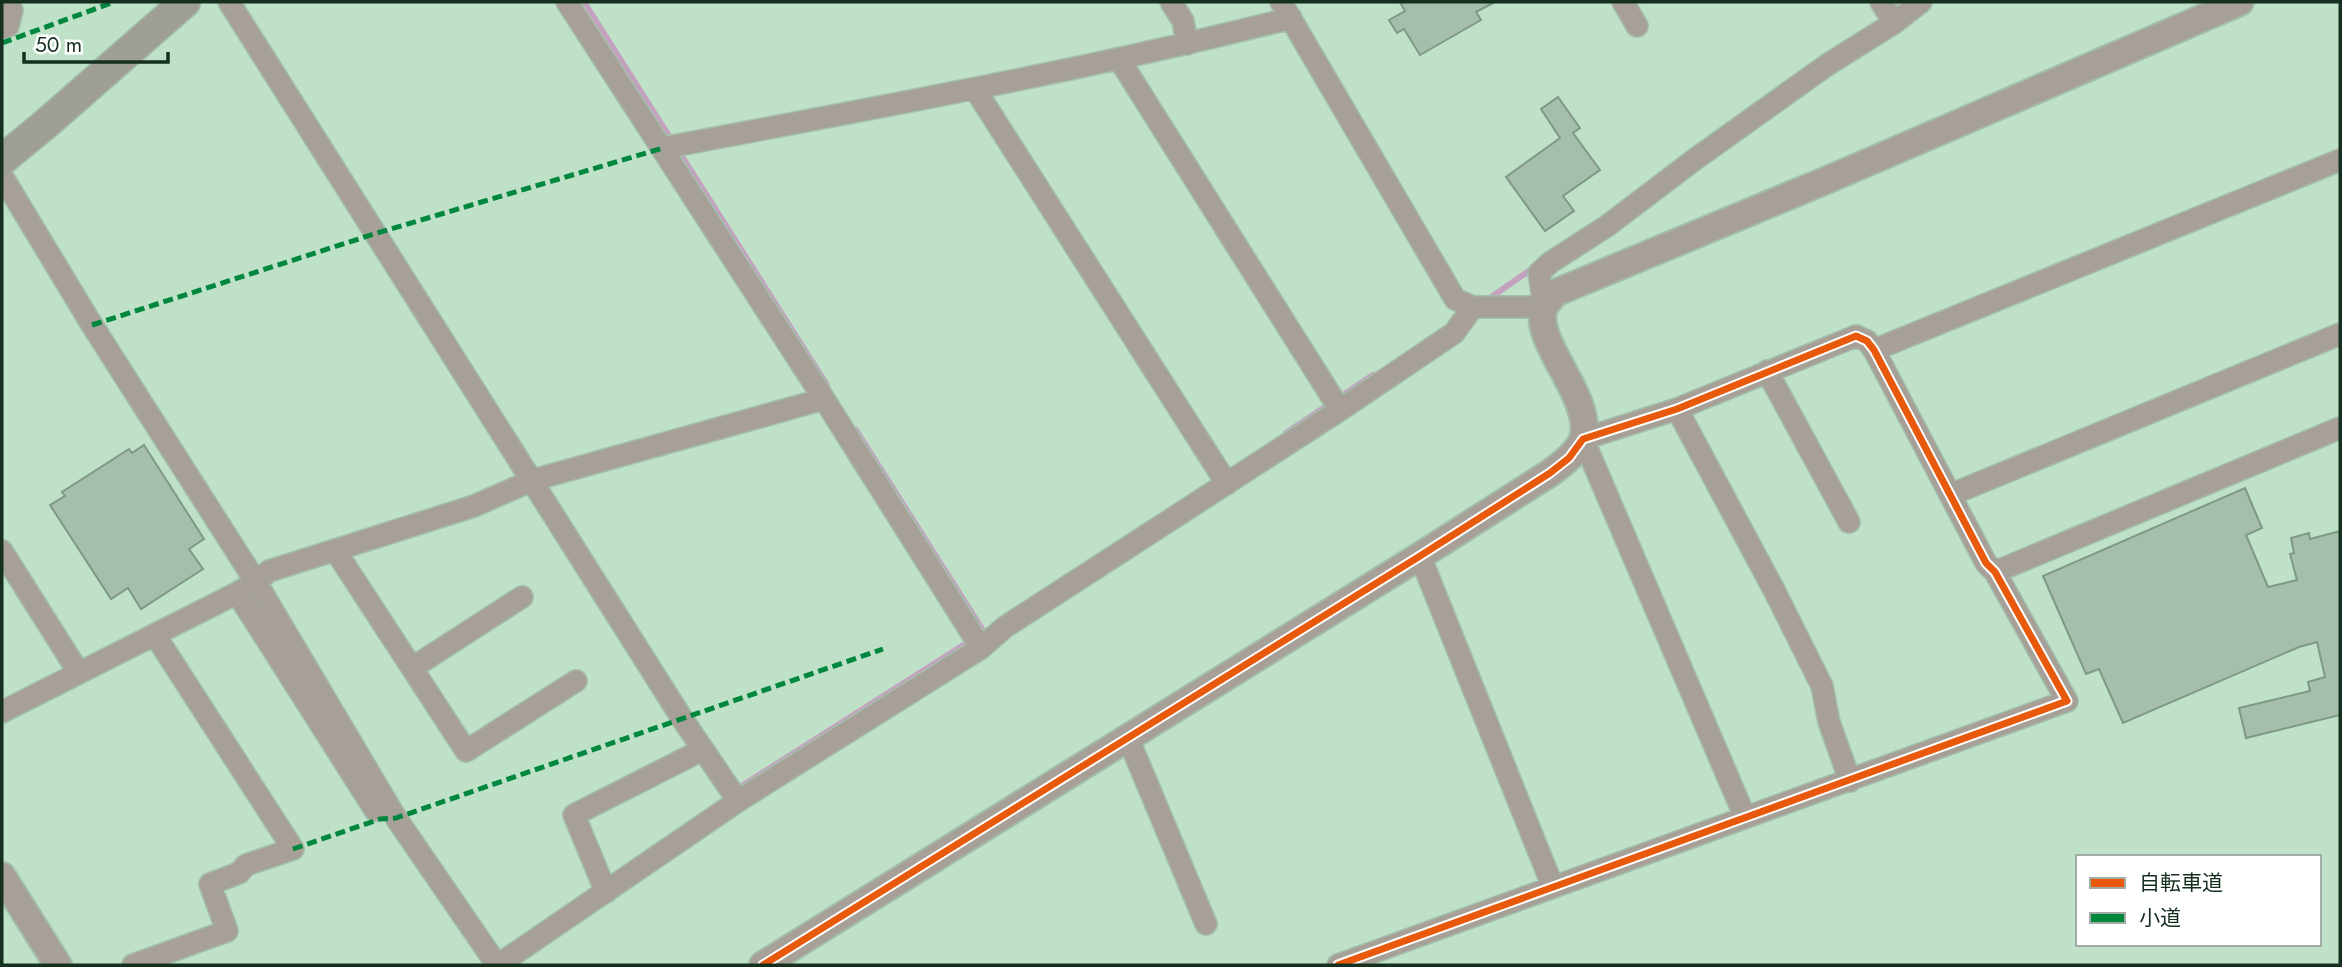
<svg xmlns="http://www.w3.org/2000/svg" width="2342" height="967" viewBox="0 0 2342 967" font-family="Jost,'Noto Sans JP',sans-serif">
<rect width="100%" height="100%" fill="#bfe1c8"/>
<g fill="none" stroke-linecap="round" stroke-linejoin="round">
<!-- stream -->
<path stroke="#c5a1c0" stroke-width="6" d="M584,2L827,385
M1894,2L1899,10
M1487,300L1536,266
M856,430L984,632
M1286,433L1373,375
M734,791L973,639"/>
</g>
<!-- building -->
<path fill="#a5bfac" stroke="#7f9987" stroke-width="2" d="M1400,2H1495L1476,12L1481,20L1420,55L1404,29L1397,33L1389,20L1405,11Z
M1558,97L1580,128L1573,133L1600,170L1563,196L1574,211L1545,231L1506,177L1560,138L1541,109Z
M144,445L204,539L189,549L203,569L141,609L128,588L111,599L50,505L65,496L62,492L129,449L132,453Z
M2245,488L2262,528L2246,535L2268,587L2297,580L2290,554L2294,553L2291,538L2309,533L2310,539L2340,531V715L2246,738L2239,708L2310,691L2308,682L2325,677L2317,642L2299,647L2123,723L2099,669L2086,674L2043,576Z"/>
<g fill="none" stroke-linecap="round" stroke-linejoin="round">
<!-- minor casing -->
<g stroke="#a3bfab" stroke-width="24">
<path id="minor" d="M229,2L683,720L738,801
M567,2L824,399L981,648
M1171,2L1183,21L1187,44
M1281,2L1455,299L1473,307H1544L1539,273L1551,262L1607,226L1694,160L1827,65L1894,23L1921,2
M1623,2L1637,26
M1881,2L1894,23
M2,28L8,26L12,10L7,2
M1119,59L1340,410
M975,89L1227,484
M663,148C873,108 1083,71 1291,18
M2,176L92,325L256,582L396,818L497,965
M1874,350L2340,160
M1767,371L1849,522
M1677,409L1774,590L1822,686L1829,722L1850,781
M1950,495L2340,334
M335,550L466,751L576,681
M2,551L79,673
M1420,556L1553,887
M1995,572L2340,428
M237,593L375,810
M412,668L522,597
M2,712L237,593L256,582L269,571L474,506L533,480L824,399
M1128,738L1206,924
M606,892L574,815L702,750
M133,965L227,931L210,884L239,873L246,865L293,849L155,635
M498,965L738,801L981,648L1005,627L1340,410L1454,333L1473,307
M1338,965L2067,701L1995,572L1986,563L1874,350L1867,341L1856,336L1677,409L1583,439L1745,817"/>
</g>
<!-- tertiary casing -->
<g stroke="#a3bfab" stroke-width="30">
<path id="tertiary" d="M2,876L58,965
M763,965L1420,556L1550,473C1562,464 1579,452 1583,438C1594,397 1529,338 1545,306C1547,302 1552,297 1555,293L1827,180L2240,2"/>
</g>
<!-- secondary casing -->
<g stroke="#a3bfab" stroke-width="33">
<path id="secondary" d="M2,160L48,122L185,2"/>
</g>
<!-- minor -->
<use href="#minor" stroke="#a6a099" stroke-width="21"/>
<!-- tertiary -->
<use href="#tertiary" stroke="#a6a099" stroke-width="26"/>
<!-- secondary -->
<use href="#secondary" stroke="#a09f95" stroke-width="30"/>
<!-- quiet -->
<path stroke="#00873e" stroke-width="5" stroke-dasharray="10 5" stroke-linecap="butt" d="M2,43L114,2
M92,325L374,234L663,148
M293,849L380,819L396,818L883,649"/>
<!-- cycleway casing -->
<g stroke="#fff" stroke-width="11">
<path id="cycleway" d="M763,965L1420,556L1550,473L1569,458L1583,439L1677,409L1856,336L1867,341L1874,350L1986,563L1995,572L2067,701L1338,965"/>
</g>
<!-- cycleway -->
<use href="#cycleway" stroke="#e8590c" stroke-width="7"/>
</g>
<!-- border -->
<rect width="2342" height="967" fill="none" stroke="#16301f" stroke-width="7"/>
<!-- legend -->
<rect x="2076" y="855" width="245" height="91" fill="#ffffff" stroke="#a2aca5" stroke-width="2"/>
<rect x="2090" y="878" width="35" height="10" fill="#e8590c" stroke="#a2aca5" stroke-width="2"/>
<text x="2139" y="890" font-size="21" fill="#16301f">自転車道</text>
<rect x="2090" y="913" width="35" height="10" fill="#00873e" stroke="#a2aca5" stroke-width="2"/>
<text x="2139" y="925" font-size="21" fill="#16301f">小道</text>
<!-- scale -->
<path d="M24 52v10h144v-10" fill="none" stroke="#16301f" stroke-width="3.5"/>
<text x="35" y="52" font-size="21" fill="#16301f" stroke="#ffffff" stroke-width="5" paint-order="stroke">50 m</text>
</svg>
